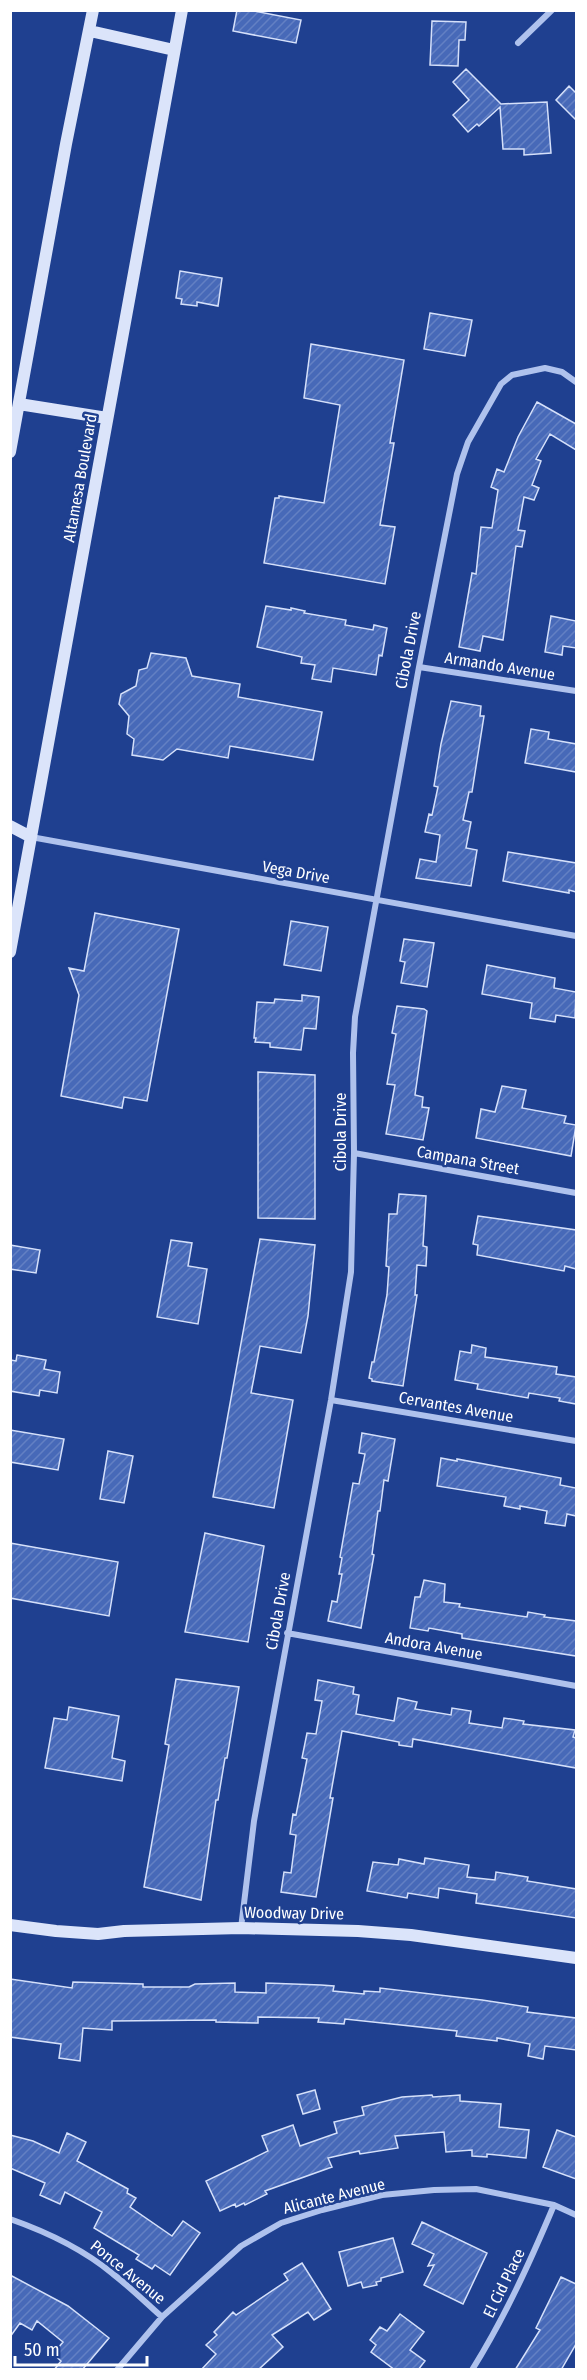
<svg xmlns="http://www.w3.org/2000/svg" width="587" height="2380" viewBox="0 0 587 2380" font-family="'Fira Sans Condensed',sans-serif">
<defs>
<pattern id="building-hatch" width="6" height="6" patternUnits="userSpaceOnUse" patternTransform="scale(1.5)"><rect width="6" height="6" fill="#4769b8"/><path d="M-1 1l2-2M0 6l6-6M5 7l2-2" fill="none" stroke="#6380c3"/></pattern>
</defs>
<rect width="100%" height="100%" fill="#1f4090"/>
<!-- building -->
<path fill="url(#building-hatch)" stroke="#d5e0fa" stroke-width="1.5" d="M237,10H249L301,20L296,43L233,31Z
M432,21L466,22L465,40H459L458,66L430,65Z
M466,69L501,104L547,102L551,153L524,155V149H503L500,107L479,126L477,124L468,132L453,115L469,100L453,82Z
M569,86L576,93V120L556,100Z
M180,271L222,278L218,306L197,302V306L181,304L182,299L176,298Z
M430,313L472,320L465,356L424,349Z
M311,344L404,360L390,443H394L380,525L395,527L385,584L264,563L275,498H279V496L324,503L340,405L304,398Z
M537,402L576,424V450L550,434L536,459L541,461L532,485L539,488L534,500L524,497L518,530L525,531L522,547L516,546L503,640L483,636L480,651L459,647L472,573L476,574L481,527L492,528L498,490L491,487L497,469L504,472L518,437Z
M266,606L291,610V608L305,611L304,613L346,620L345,625L373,630L374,625L387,628L382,656L379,655L376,675L333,668L331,682L312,679L315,665L301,663L302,657L257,647Z
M551,616L576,621V648L563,646L562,655L545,652Z
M151,653L186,658L192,676L240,684L238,697L322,712L313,760L230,746L228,758L177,749L163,760L132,755L134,739L127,734L129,716L119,704L121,694L136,686L139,670L147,668Z
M451,701L481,706L480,716H484L472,792H469L463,820L471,822L466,848L477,850L471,886L416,878L420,859L436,862L440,835L425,832L429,814L432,815L438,787L434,786L441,744Z
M531,729L549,732L548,739L576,744V772L525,763Z
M508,852L576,863V892L569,890V893L503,881Z
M95,913L179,929L147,1101L124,1097L122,1108L61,1096L79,995L69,968L84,971Z
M291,921L328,927L321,971L284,965Z
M404,939L434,943L427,987L401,983L405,962L400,961Z
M487,965L555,978L554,988L576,992L575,1018L556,1015L555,1022L530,1018L532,1003L482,994Z
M302,995L319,997L316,1029L304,1028L301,1050L270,1047V1043L255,1042L256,1038H254L257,1002L274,1003L275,999L302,1001Z
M397,1006L424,1009L427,1011L415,1095L423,1097L422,1107L429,1108L423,1140L386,1134L395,1085L387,1084L396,1034L392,1033Z
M258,1072L315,1075V1219L258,1218Z
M502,1086L526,1090L522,1108L566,1116L564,1123L576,1125L571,1156L476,1138L481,1109L495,1112Z
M399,1194L426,1196L423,1246L427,1247L426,1266L417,1265L415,1295H417L403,1386L372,1381V1379L369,1378L372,1362H374L387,1295L389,1267L386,1266L389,1214H397Z
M478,1216L576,1230V1269L565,1266L564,1271L477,1255L478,1245L473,1244Z
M260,1239L315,1245L308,1316L301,1353L260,1346L251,1393L293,1400L274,1508L213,1497Z
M171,1240L192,1243L188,1266L207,1269L198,1324L157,1317Z
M10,1245L40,1250L36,1273L10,1269Z
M472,1345L486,1348L485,1357L557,1367L556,1374L576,1377V1404L559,1401L560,1398L529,1393L528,1398L477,1389L478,1384L455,1380L460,1351L471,1353Z
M17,1355L46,1360L44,1369L60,1372L57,1393L40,1390L39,1396L10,1391V1360L16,1361Z
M10,1430L64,1439L58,1470L10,1462Z
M362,1433L395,1439L388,1481L384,1480L380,1511H378L372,1554L374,1555L361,1628L328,1621L332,1601L337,1602L342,1574H339L342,1558L340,1557L353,1483L359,1484L365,1454L359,1453Z
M108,1451L133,1456L124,1503L100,1499Z
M441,1458L457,1461V1459L561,1478L560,1485L576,1488V1516L567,1514L565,1526L545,1523L547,1511L520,1506V1509L504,1506L506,1497L437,1486Z
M205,1533L264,1546L248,1642L185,1632Z
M10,1543L118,1562L109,1616L10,1598Z
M424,1580L445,1584L444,1602L460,1604L459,1607L527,1617L528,1612L545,1615L544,1617L576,1621V1656L462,1638V1634L429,1628L428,1631L410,1628L415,1597H420Z
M176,1679L239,1687L227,1758H225L218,1800H216L201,1900L144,1887L169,1745L165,1744Z
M318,1680L354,1687L353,1694L359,1695L356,1714L394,1721L398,1698L417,1702L415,1709L451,1715L452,1708L471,1711L469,1723L502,1728L504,1718L524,1721L523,1724L575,1730L573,1737L576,1738V1768L413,1739L412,1747L399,1745V1742L342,1731L330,1798H333L316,1897L281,1892L284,1872L291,1873L296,1835L290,1834L293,1814L296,1815L307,1759L302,1758L307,1733L316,1734L322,1701L315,1700Z
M69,1707L119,1716L112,1758L125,1761L122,1781L45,1768L54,1718L67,1720Z
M425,1858L469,1865L467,1877L495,1880L496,1872L528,1877L527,1881L576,1889V1918L476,1903L477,1894L439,1888L438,1898L408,1893L407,1898L367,1891L373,1862L398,1865L399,1859L424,1864Z
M10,1979L72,1988L73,1982L143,1984V1987H189L195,1984L235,1983V1992L266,1993V1983L321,1985L334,1986L333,1991L364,1994V1991L380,1992V1988L482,2000L528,2007L527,2012L576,2018V2050L545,2046L543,2059L528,2056L530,2044L497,2038V2041L456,2036L457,2031L345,2019L344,2024L318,2022L319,2018L258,2017V2023L216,2022V2020L112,2021V2030L83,2028L80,2061L59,2058L61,2044L10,2037Z
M315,2090L320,2109L303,2114L297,2095Z
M432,2095L433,2097L460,2095V2101L501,2104L499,2127L529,2130L526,2158L487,2154V2157L472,2156V2150L446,2152L444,2132L395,2136L398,2148L360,2154L359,2151L328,2158L332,2167L265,2191L267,2194L245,2205L244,2203L236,2207L235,2204L220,2211L206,2181L268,2151L262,2136L293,2125L300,2146L337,2133L334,2122L364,2115L362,2107L402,2097Z
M557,2130L576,2137V2179L543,2167Z
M67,2133L86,2142L77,2161L128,2189L127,2193L136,2198L130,2207L172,2236L183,2221L200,2233L170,2275L155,2265L152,2269L136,2259L139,2255L94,2228L102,2212L65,2192L60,2204L40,2195L45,2183L10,2168V2135L33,2141L59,2153Z
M422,2222L487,2253L463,2304L424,2285L434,2265L428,2266L434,2254L412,2244Z
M393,2238L403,2272L381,2278V2281L376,2282L377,2285L363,2288L361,2282L348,2286L339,2252Z
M302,2263L331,2309L314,2320L308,2312L272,2335L283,2347L258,2370H201L216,2354L206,2345L217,2335L214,2332L233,2312L236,2315L288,2280L284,2274Z
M10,2275L68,2306L109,2338L82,2370H54L61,2361L53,2354L63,2342L37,2321L32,2330L20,2323L10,2337Z
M561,2277L576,2284V2344L561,2370H515L540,2330L536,2328Z
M400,2314L424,2332L410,2350L425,2361L418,2370H395L371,2352L376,2345L370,2340L380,2327L387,2331Z"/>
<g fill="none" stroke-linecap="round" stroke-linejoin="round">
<!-- street -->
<path stroke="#afc2ed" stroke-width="6" d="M518,43L552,10
M419,667L576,691
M31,837L576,936
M354,1153L576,1193
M331,1400L576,1441
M287,1633L576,1686
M241,1928L254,1821L331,1400L351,1272L354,1153L353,1053L355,1017L419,667L457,474L468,442L501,384L512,375L545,368L562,372L576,382
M10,2219C47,2232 83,2249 113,2274C130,2287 146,2303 162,2317
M117,2370L162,2317L241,2246L281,2223L322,2210L382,2195L434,2190L476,2189L554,2205L576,2215
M472,2370C505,2317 530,2262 554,2205"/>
<!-- secondary -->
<path stroke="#dbe4fa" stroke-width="12" d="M90,31L174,50
M19,404L107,418
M10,452L66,144L93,10
M10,826L31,837
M10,952L182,10
M10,1925L56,1931L98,1934L124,1931L241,1928L358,1931L411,1935L576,1958"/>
</g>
<g text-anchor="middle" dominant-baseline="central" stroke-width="5" stroke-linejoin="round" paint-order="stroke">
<!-- street labels -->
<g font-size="16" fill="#fff" stroke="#1f4090">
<text transform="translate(80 478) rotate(-80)">Altamesa Boulevard</text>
<text transform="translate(408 650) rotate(-79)">Cibola Drive</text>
<text transform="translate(500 666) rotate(9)">Armando Avenue</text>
<text transform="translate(296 872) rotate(10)">Vega Drive</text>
<text transform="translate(340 1132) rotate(-90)">Cibola Drive</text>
<text transform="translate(468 1160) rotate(10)">Campana Street</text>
<text transform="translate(456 1407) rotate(10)">Cervantes Avenue</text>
<text transform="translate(278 1611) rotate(-80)">Cibola Drive</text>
<text transform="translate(434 1646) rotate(10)">Andora Avenue</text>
<text transform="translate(294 1913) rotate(1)">Woodway Drive</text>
<text transform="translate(334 2196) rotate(-14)">Alicante Avenue</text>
<text transform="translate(128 2272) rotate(39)">Ponce Avenue</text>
<text transform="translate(504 2283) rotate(-64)">El Cid Place</text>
</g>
</g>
<!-- border -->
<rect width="587" height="2380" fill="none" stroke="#ffffff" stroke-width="24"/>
<!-- scale -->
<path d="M15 2356v9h132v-9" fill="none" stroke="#ffffff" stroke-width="3"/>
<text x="24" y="2356" font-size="18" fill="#ffffff" stroke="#1f4090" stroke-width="4.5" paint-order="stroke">50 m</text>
</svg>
